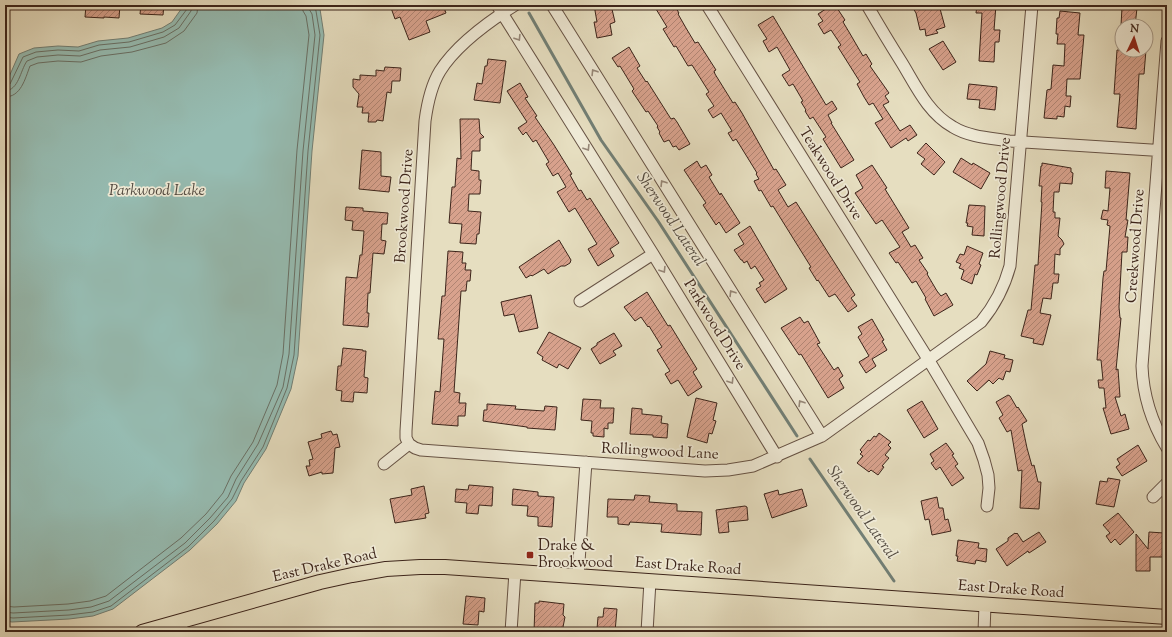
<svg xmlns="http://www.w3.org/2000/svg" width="1172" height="637" viewBox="0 0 1172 637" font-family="'Sorts Mill Goudy',serif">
<defs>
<pattern id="building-hatch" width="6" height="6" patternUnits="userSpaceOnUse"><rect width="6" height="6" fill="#d8a28d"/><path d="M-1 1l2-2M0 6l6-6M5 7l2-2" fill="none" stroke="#b08472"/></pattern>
</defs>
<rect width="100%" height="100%" fill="#e6dec0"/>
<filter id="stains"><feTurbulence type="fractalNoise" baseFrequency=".005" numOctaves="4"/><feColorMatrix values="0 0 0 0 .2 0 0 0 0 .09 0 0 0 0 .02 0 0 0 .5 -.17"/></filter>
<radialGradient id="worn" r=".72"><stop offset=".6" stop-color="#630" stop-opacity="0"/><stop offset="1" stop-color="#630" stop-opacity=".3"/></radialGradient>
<!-- water -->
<path fill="#96bcb2" stroke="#727f75" d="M184,5H316L320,9L324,35L312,151L298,356L291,389L266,449L244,483L236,501L217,524L190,550L113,609L93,616L69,619L12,622L5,621V86L19,54L34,48L58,46L78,47L98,41L128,38L162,28L172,22Z"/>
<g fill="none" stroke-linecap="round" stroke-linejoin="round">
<!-- shore -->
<path stroke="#697066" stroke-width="1" d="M5,86L10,84L23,57L36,52L58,50L79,51L99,45L129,42L163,32L175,25L187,9V5
M5,91C19,90 20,71 27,61L37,57L58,55L80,56L100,50L130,47L164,37L179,28L191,11L192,5
M5,97C21,97 25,79 30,66L38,63L58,61L81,62L101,56L132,52L166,43L184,31L197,13L198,5
M5,606L14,607L68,604L90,601L106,596L181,538L206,514L223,493L231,476L253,442L277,385L283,354L297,150L309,35L306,16L303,11L302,5
M5,612L13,613L69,610L91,607L109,601L185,543L210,518L228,497L236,479L258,444L283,387L289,354L303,151L315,35L312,14L309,9L308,5
M5,617L13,618L69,615L93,612L111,606L188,547L214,521L232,499L241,481L263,447L287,388L294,355L308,151L320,35L316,11L314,5"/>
<!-- stream -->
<path stroke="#727f75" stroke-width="3" d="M529,13L601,140L658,221L797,436
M810,459L894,581"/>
</g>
<!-- building -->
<path fill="url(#building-hatch)" stroke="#3c241a" d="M86,5H120L119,18L104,17V18L85,17Z
M141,5H164L163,15L140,14Z
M390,5H443L446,13L426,21L430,32L409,40L400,17L395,19Z
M594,5H611L615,22L610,24L612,35L597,38L594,22H597Z
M662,5H674L679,13L678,14L686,28L695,43L698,42L716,70L714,71L715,74L733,103L735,102L742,113L774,170L776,169L786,185L778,190L788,207L796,202L855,295L851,298L857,306L848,312L835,294L829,297L818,280L817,281L809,268L811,267L773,206L771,207L761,190L759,191L754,181L759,179L756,174L757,173L736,139L733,141L728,133L732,131L721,113L713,118L708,110L714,106L706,94L709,92L692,65L688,66L676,46L674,47L663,29L667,27L656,9Z
M832,5H835L845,20L843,22L849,32L863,56L866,54L872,64L870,66L889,93L885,96L889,102L883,105L900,131L910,125L917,135L908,141L906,138L891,148L875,123L883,119L873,103L869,105L864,97L857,84L860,82L838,47L841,45L831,30L824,34L818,24L823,21L818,14Z
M911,5H939L945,27L936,30L938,33L926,36L925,29L920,30L916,13Z
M977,5H996L994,30H1000L999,42H995L994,62L979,61L982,13H976Z
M1122,7L1137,8L1135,26H1121Z
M1060,11L1080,13L1078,35H1084L1080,79H1067L1066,96H1071L1070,107L1065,106L1064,117L1057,116V119L1044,118L1047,90L1051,89L1053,65L1064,66L1065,44H1057L1058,34H1056L1057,18H1059Z
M773,16L826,105L832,101L837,109L828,115L832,123H831L854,160L841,168L823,139L826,137L813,117L810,119L805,111L806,110L801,102L803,101L793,84L789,86L782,75L790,70L777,47L769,52L763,41L767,39L758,25Z
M943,41L956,62L943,70L929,49Z
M629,47L640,66L637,68L646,82L647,81L671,119L674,118L677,122L690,144L679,150L676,146L673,147L669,140L664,142L659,133L660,132L657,127L658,126L648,111L646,112L632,91L634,89L620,66L618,67L612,58Z
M1117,50H1146L1144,74H1139L1136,129L1117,127L1120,94H1114Z
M488,59L506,61L500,103L474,100L477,83L482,84L485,66H487Z
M385,67L401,68L400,81H392L391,93L387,92L383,121L377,120L376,122H368L369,113H362L363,107H357L359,94L353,87V79L360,80V75L376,76V70L384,71Z
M520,83L528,97L525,98L537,116L535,117L554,145L572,174L570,175L579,191L581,190L587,200L590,198L619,243L610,249L614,256L598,266L588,249L597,244L575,208L569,212L557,192L566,187L558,173L553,176L546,164L549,162L536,140L533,142L526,132L523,135L518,128L527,122L507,91Z
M969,84L997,87L995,110L979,108L980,100L967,99Z
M460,119H479L480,133L484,137L480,139V151H472L471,170L479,171V180H481L480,194H469L468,211L481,212L479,234H477L476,244L460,243L462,224L449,223L452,187H455L457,158L461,159Z
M926,143L945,162L934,175L921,164L925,159L917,153Z
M362,150L381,152V176L391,177L389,192L359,189Z
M961,158L972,165L973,163L990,173L981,189L953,172Z
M697,161L701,168L706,165L712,175L709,177L720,195L721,193L740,223L726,233L719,222L716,225L703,205L706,203L684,170Z
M1042,163L1071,168V172L1073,173L1072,184L1060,183L1059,192H1054L1053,212H1055V218H1060L1058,236L1062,240L1064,244L1060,249V255L1055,254L1054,274H1059L1058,283H1053L1051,299L1043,298L1040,313L1051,315L1043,345L1033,343L1034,339L1021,336L1028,310H1031L1035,265H1038L1042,202H1041L1042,186H1039L1041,166H1042Z
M872,165L887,188L885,189L909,228L902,232L911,247L915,245L923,258L919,260L928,273L927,274L937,291L941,296L946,293L953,305L934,316L925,299L926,298L916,281L912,283L898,262L896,263L889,253L900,247L882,220L876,224L855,193L863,188L856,175Z
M1106,171L1130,173L1126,220H1128L1125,237H1128L1127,252H1122L1119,307L1120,318H1121L1116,370L1118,369L1120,397H1115L1121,416L1125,414L1129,429L1111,434L1103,408H1106L1104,388H1099L1098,380H1103L1101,360H1097L1103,278L1104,271H1106L1110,226L1107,225L1108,220L1101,219L1103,210L1108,211L1110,188H1105Z
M969,205L985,206L984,236L972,235L973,227L967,226L968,223H966Z
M346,207L363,208V211L388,213L387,224H382L381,240L386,241L384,254L373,253L370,293H368L367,313H369L368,327L343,325L346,277L357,278L360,255H362L364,231L352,230L353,221L345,220Z
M750,226L787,289L765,303L756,289L761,286L759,283L764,280L755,266L751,269L747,261L744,263L742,260H741L734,250L744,244L738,234Z
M559,240L571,260L570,263L565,266H561L548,274L544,269L532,276L531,275L526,278L519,267Z
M967,246L983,253L979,264L981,265L977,275L975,274L972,284L961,279L964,270L959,268L961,264L956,262L960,254L964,255Z
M448,251L463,252L462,263H466L465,270H471L470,281H467L466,291H461L454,392L460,393L459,403H466L465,416H458V426L432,424L435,391L440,392L444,339H438L442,296H445Z
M647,292L668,326L670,325L697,369L693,372L702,387L688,396L678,380L671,384L665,374L670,371L657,350L662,347L649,326L648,327L641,317L635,321L624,307Z
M531,295L538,328L519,332L514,314L504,316L501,302Z
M800,317L804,323L808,321L820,343L817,344L834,370L838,367L843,376L839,379L844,388L828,398L801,354L799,355L781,328Z
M872,319L884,340L882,341L887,350L872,359L876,366L866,373L859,362L869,356L858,337L862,334L858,327Z
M549,332L581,348L568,369L559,364L557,368L542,360L543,357L537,353Z
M614,333L622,346L613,351L616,355L600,364L591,349L597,345V343Z
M343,348L363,350V351H366L364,377L368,378L367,393L354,392L353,402L341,401L342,391L336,390L338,366H341Z
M990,351L1005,355L1004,358L1013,360L1010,372L1006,371L1003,380L999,378L993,384L989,380L977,391L967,381L986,364Z
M1008,395L1010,396L1017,408L1018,407L1027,421L1022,424L1027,448L1032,466L1034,465L1038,482H1041L1039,509L1020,508L1022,470L1018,471L1011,430L1007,432L999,418L1003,415L996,402Z
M696,398L717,403L713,420L716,421L712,434L709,433L707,443L687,437Z
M583,399L601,400L600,408H614L613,423H608V429L604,428V437L593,436V433H591L592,421L581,420Z
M922,401L938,429L924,438L907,410Z
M487,404L516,406L515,409L544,411L545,406L557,407L555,430L527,428V427L483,421L484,410H487Z
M632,408L642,409V414L662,416L661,423L668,424L667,438L653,437V435L630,434Z
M331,431L333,435L337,434L340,447L335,448L333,473L322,474V472L309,476L306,466H310L309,460L313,459L308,442L322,438L321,434Z
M879,433L891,442L888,445L891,448L885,455L889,458L882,466L884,467L878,475L871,470L869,472L857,463L863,456L860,454L862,452L860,450L868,440L870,441L874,436L876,437Z
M946,443L954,454L952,455L958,464L955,466L964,478L952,486L940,467L936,470L931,463L934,461L930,454Z
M1138,445L1147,461L1122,476L1116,467L1120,464L1117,459Z
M1108,478L1120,480L1114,507L1096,504L1100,481L1107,482Z
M469,485L493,487L492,506L479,505L478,514L466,513L467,503L455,502L456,489L468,490Z
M424,486L429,513L425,514L426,518L395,523L390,499L412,495L411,489Z
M513,489L538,492V496L554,497L552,527L538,526V517L527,516L528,506L512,505Z
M802,489L807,506L772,518L764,494L778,490L779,495Z
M635,495L650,496L649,502L677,504V511L702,512L701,535L661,532L662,524L630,522L629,525L618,524V517H607L608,499L634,500Z
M937,497L939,508H943L945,520L948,519L951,531L932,535L929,519L925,520L921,501Z
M745,506L747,507L748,520L728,522L729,532L719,533L716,510Z
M1118,513L1134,532L1120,545L1115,539L1111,543L1106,536L1110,533L1103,525Z
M1039,532L1046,542L1029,553L1028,551L1007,566L996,549L1008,541V538L1015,533L1016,534L1017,533L1023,542Z
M1149,532L1164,533L1163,557H1150V571H1136V534L1148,549Z
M958,540L979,543L978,548L987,549L986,562L976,560L975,564L957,561L958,556H956Z
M466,596L485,598L484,612L479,611L478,625L463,624Z
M539,601L564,604L563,615L565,617L562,632H534L535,603H539Z
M604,608L617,609L615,632H602V630L597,629L598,617H603Z"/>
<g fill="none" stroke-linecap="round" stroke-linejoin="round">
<!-- minor casing -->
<g stroke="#665244" stroke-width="13">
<path id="minor" d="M497,5L653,254L777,457
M552,5L822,436
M707,5L928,359L978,443L984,460L988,475L989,488L987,506
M867,5C878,24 890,44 902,63C916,86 928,113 953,127C969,137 991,138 1009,141L1167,151
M1167,41L1142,366C1143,395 1152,423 1167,448
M580,301L653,254
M409,444L415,448L421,450L705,471L728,470L753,466L822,436L981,322C995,305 1004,288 1010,266L1032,5
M409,444L406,438V431L425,121C427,106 432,84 440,71C457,44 488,22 515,5
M384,464L409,444
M1153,497L1167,483
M578,576L586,462
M180,621L183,632
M511,632L515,572
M647,632L650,581
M984,632L985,605"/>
</g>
<!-- major casing -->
<g stroke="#3c241a" stroke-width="16">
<path id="major" d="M142,632L320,582L352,575L386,569L420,567H445L1167,617"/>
</g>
<!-- minor -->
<use href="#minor" stroke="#efead6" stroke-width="11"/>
<!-- major -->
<use href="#major" stroke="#e6dec0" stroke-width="14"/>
</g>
<!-- one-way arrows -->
<defs><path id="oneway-chevron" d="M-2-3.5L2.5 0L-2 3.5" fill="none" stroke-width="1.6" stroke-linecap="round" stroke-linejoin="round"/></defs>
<g stroke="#968778">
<use href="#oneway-chevron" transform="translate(518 38) rotate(58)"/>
<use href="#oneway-chevron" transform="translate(594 72) rotate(-122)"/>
<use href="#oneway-chevron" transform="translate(587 148) rotate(58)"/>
<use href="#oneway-chevron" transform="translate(663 183) rotate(-122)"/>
<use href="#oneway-chevron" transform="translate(663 270) rotate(58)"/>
<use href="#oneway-chevron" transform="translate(732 293) rotate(-122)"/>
<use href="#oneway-chevron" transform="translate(731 381) rotate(58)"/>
<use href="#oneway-chevron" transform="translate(801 403) rotate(-122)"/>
</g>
<!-- markers -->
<rect fill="#8f2418" stroke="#efead6" stroke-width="1.5" x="526" y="551" width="8" height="8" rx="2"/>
<g text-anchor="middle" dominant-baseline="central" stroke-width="3.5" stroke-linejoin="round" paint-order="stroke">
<!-- street labels -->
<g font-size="15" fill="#3c241a" stroke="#efead6">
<text transform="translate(830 174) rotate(58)">Teakwood Drive</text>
<text transform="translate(1001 198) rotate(-85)">Rollingwood Drive</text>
<text transform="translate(405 206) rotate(-86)">Brookwood Drive</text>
<text transform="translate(1136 246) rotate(-86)">Creekwood Drive</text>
<text transform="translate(714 325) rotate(58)">Parkwood Drive</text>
<text transform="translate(660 452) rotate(3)">Rollingwood Lane</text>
<text transform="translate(325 566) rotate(-13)">East Drake Road</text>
<text transform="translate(688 567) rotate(4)">East Drake Road</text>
<text transform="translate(1011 590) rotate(4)">East Drake Road</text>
</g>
<!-- poi labels -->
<g font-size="15" fill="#3c241a" stroke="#efead6" text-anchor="start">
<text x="538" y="546">Drake &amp;<tspan x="538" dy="17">Brookwood</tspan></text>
</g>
<!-- water labels -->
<g font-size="16" font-style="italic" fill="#524a40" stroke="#efead6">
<text x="157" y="191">Parkwood Lake</text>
<text transform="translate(670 220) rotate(56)">Sherwood Lateral</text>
<text transform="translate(861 513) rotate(55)">Sherwood Lateral</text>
</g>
</g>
<!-- margin -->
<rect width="1172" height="637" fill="none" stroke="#e6dec0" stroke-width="20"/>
<rect x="6" y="6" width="1160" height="625" fill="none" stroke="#3c241a" stroke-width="2"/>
<rect x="10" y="10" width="1152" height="617" fill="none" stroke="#3c241a"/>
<!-- north arrow -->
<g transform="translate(1134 38) rotate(4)"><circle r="19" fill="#efead6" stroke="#a79b8b"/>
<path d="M0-3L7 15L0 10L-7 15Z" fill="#8f2418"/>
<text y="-6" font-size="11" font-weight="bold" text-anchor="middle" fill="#3c241a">N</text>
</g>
<rect width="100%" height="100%" filter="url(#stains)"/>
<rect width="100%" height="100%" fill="url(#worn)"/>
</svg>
